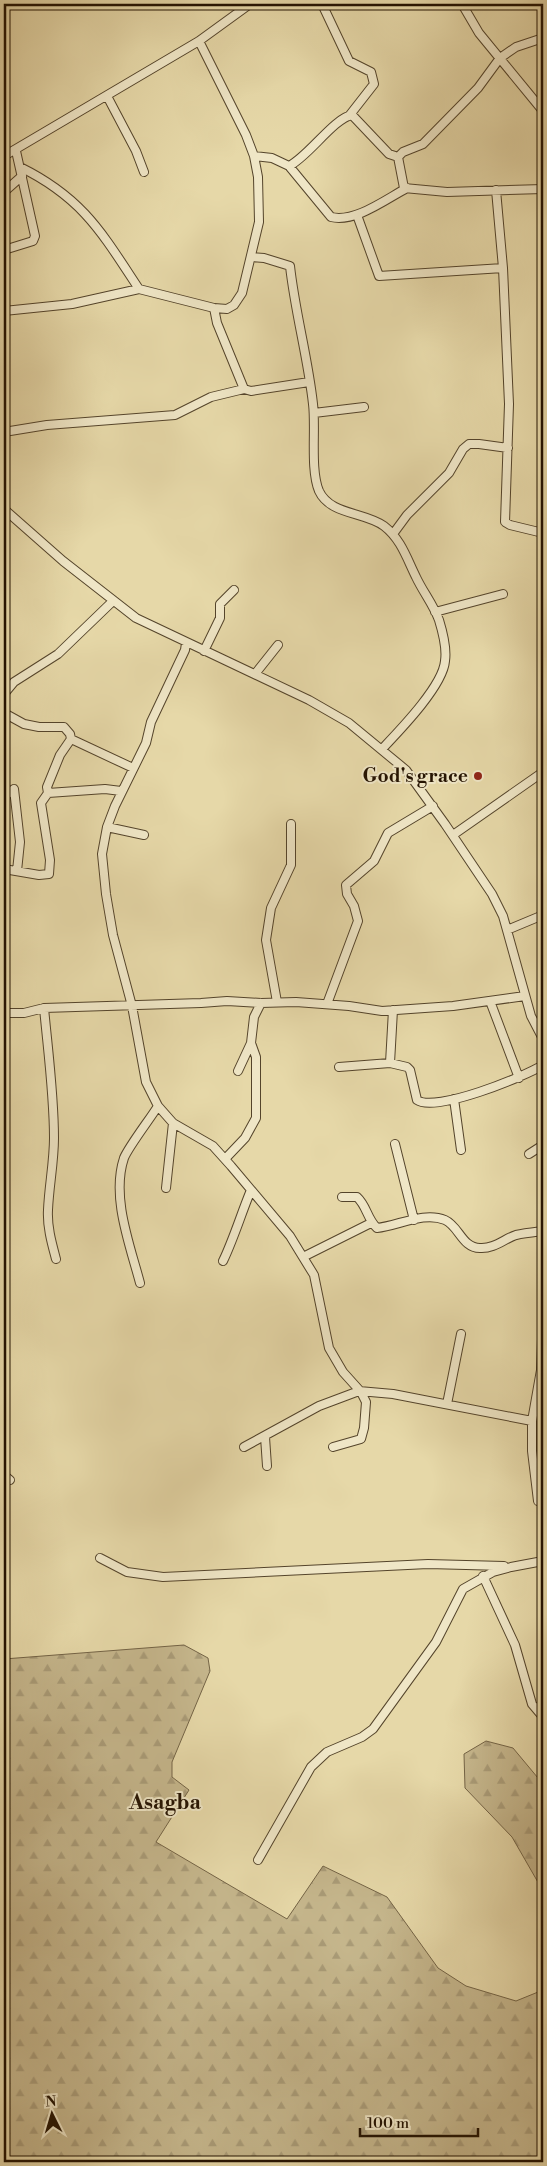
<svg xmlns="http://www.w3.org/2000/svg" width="547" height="2166" viewBox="0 0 547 2166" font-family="'Libre Bodoni',serif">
<defs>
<pattern id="forest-firs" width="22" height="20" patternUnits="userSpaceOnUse" patternTransform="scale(1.25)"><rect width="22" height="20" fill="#c5b68c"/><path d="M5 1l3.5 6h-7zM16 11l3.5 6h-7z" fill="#a99b77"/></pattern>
</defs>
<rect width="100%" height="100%" fill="#e6d8a8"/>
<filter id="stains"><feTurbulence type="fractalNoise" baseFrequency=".004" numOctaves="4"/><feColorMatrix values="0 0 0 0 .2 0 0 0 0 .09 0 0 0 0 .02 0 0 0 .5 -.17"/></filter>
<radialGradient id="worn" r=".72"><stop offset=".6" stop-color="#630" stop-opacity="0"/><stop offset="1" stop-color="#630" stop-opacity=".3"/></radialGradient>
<!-- forest -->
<path fill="url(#forest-firs)" stroke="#746446" d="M184,1645L208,1658L210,1671L172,1762V1777L189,1790L156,1842L287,1919L323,1866L387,1897L438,1968L466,1986L516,2001L543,1990V2162H4V1659Z
M486,1741L513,1748L543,1784V1891L512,1837L465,1788L464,1754Z"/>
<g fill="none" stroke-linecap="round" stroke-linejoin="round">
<!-- street casing -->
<g stroke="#54442b" stroke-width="10">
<path id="street" d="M322,4L349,61L371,72L374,84L349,116
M462,4L479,33L543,111
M543,38L516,47L500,58L478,88L423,144L403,152L398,157L404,188L447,192L543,189
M107,96L136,151L144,172
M4,156L199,41L250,4
M254,156L272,158L289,166C308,157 334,118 352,115L389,154L398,157
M289,166L331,217C355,223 386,199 407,188
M20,167C83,198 102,233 139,289
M496,190L503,268L509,404L505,522L510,525L543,533
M4,192L22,176
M357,215L379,276L503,268
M4,250L33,241L35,236L16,151
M252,257L264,258L290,266C295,312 308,358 313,404C316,428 310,470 319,491C330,515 365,512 384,526C401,539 407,559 416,577C423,592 433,604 439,620C443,633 447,648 445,661C443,686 399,731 382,749
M214,308L217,323L244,389
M4,311L72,304L139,289L214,308L227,309L234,305L242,293L259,222L258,177L254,156L246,135L199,41
M314,413L364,407
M4,432L47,425L175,415L211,397L244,389L251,391L309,382
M4,509L63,561L136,618L309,700L349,723L406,770L445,824L492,894L503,916L531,1016L543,1039
M393,534L407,515L449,473L463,449L469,444H479L508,448
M435,612L503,594
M186,643L185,650L151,722L146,743L115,806L107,827L102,854L106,894L113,935L132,1006L146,1082L158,1106L173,1123L213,1146L231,1166L290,1236L314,1275L329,1348L343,1372L361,1392L366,1402L364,1428L361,1439L333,1447
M204,651L220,618V604L234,590
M255,674L278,645
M4,694L14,682L58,654L113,601
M4,713L24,724L39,727H64L70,734L71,739L60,755L47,787L48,793L41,803L50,860L49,874L39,875L4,869
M71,739L133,768
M48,793L105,789L121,791
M4,800L5,796L14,789L20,842L17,871
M107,827L144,835
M453,835L543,772
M507,930L543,915
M490,1001L519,1078
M277,1002L266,940L271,908L291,865V824
M327,1004L358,921L354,906L347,894L346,885L374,861L388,833L433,806
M44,1008C48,1051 54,1095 54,1138C54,1162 49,1186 48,1210C47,1227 52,1244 56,1259
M4,1013H24L44,1008L201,1003L227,1001L261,1003L296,1002L349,1006L382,1011L453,1006L525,996
M390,1063L407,1067L410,1070L417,1100C435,1113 524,1077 543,1065
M339,1067L390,1063L393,1010
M238,1071L251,1043
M454,1099L461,1150
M395,1144L414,1220
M529,1154L543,1145
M225,1159L245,1138L256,1118V1057L251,1043L254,1017L261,1003
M166,1188L173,1123
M342,1197H357C367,1206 367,1219 377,1228C398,1226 424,1211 445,1220C459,1226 462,1248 480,1248C494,1249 504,1239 516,1235C525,1233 535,1232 543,1231
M303,1257L371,1223
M223,1261C234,1238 241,1214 251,1190
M140,1283C130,1245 111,1197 124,1158C129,1146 150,1119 158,1106
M447,1404L461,1334
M265,1437L267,1466
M244,1447L319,1406L359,1391L393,1394L532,1421
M4,1475L10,1480
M538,1501L532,1451V1421L541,1370L543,1310
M100,1558L127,1572L163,1577L428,1564L504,1566
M483,1576L515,1645L532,1704L543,1717
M258,1860L311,1767L327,1752L362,1737L373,1729L436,1642L463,1589L493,1572L511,1567L543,1561"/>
</g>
<!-- street -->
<use href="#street" stroke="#efe6c6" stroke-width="8"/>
</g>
<!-- markers -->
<circle fill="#8f2418" stroke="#efe6c6" stroke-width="2" cx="478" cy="776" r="5"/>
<g text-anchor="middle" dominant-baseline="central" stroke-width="4" stroke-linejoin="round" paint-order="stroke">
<!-- poi labels -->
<g font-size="19" font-weight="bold" fill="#231201" stroke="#efe6c6" text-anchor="end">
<text x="468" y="776">God's grace</text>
</g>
<!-- quarter labels -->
<g font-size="21" font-weight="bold" fill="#231201" stroke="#efe6c6">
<text x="165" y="1803">Asagba</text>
</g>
</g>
<!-- margin -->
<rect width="547" height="2166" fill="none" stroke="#e6d8a8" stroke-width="20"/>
<rect x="5" y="5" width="537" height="2156" fill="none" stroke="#231201" stroke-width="2.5"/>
<rect x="10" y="10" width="527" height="2146" fill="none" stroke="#231201"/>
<!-- north arrow -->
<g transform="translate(52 2114) rotate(355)" stroke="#efe6c6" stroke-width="4" paint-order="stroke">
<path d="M0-4L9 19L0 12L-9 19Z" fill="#231201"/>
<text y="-8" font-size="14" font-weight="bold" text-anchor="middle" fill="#231201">N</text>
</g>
<!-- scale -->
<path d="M360 2128v8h118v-8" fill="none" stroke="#231201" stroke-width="2.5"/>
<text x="367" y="2128" font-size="15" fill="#231201" stroke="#efe6c6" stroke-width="4" paint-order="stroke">100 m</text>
<rect width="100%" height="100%" filter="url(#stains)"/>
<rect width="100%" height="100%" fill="url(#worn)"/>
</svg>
